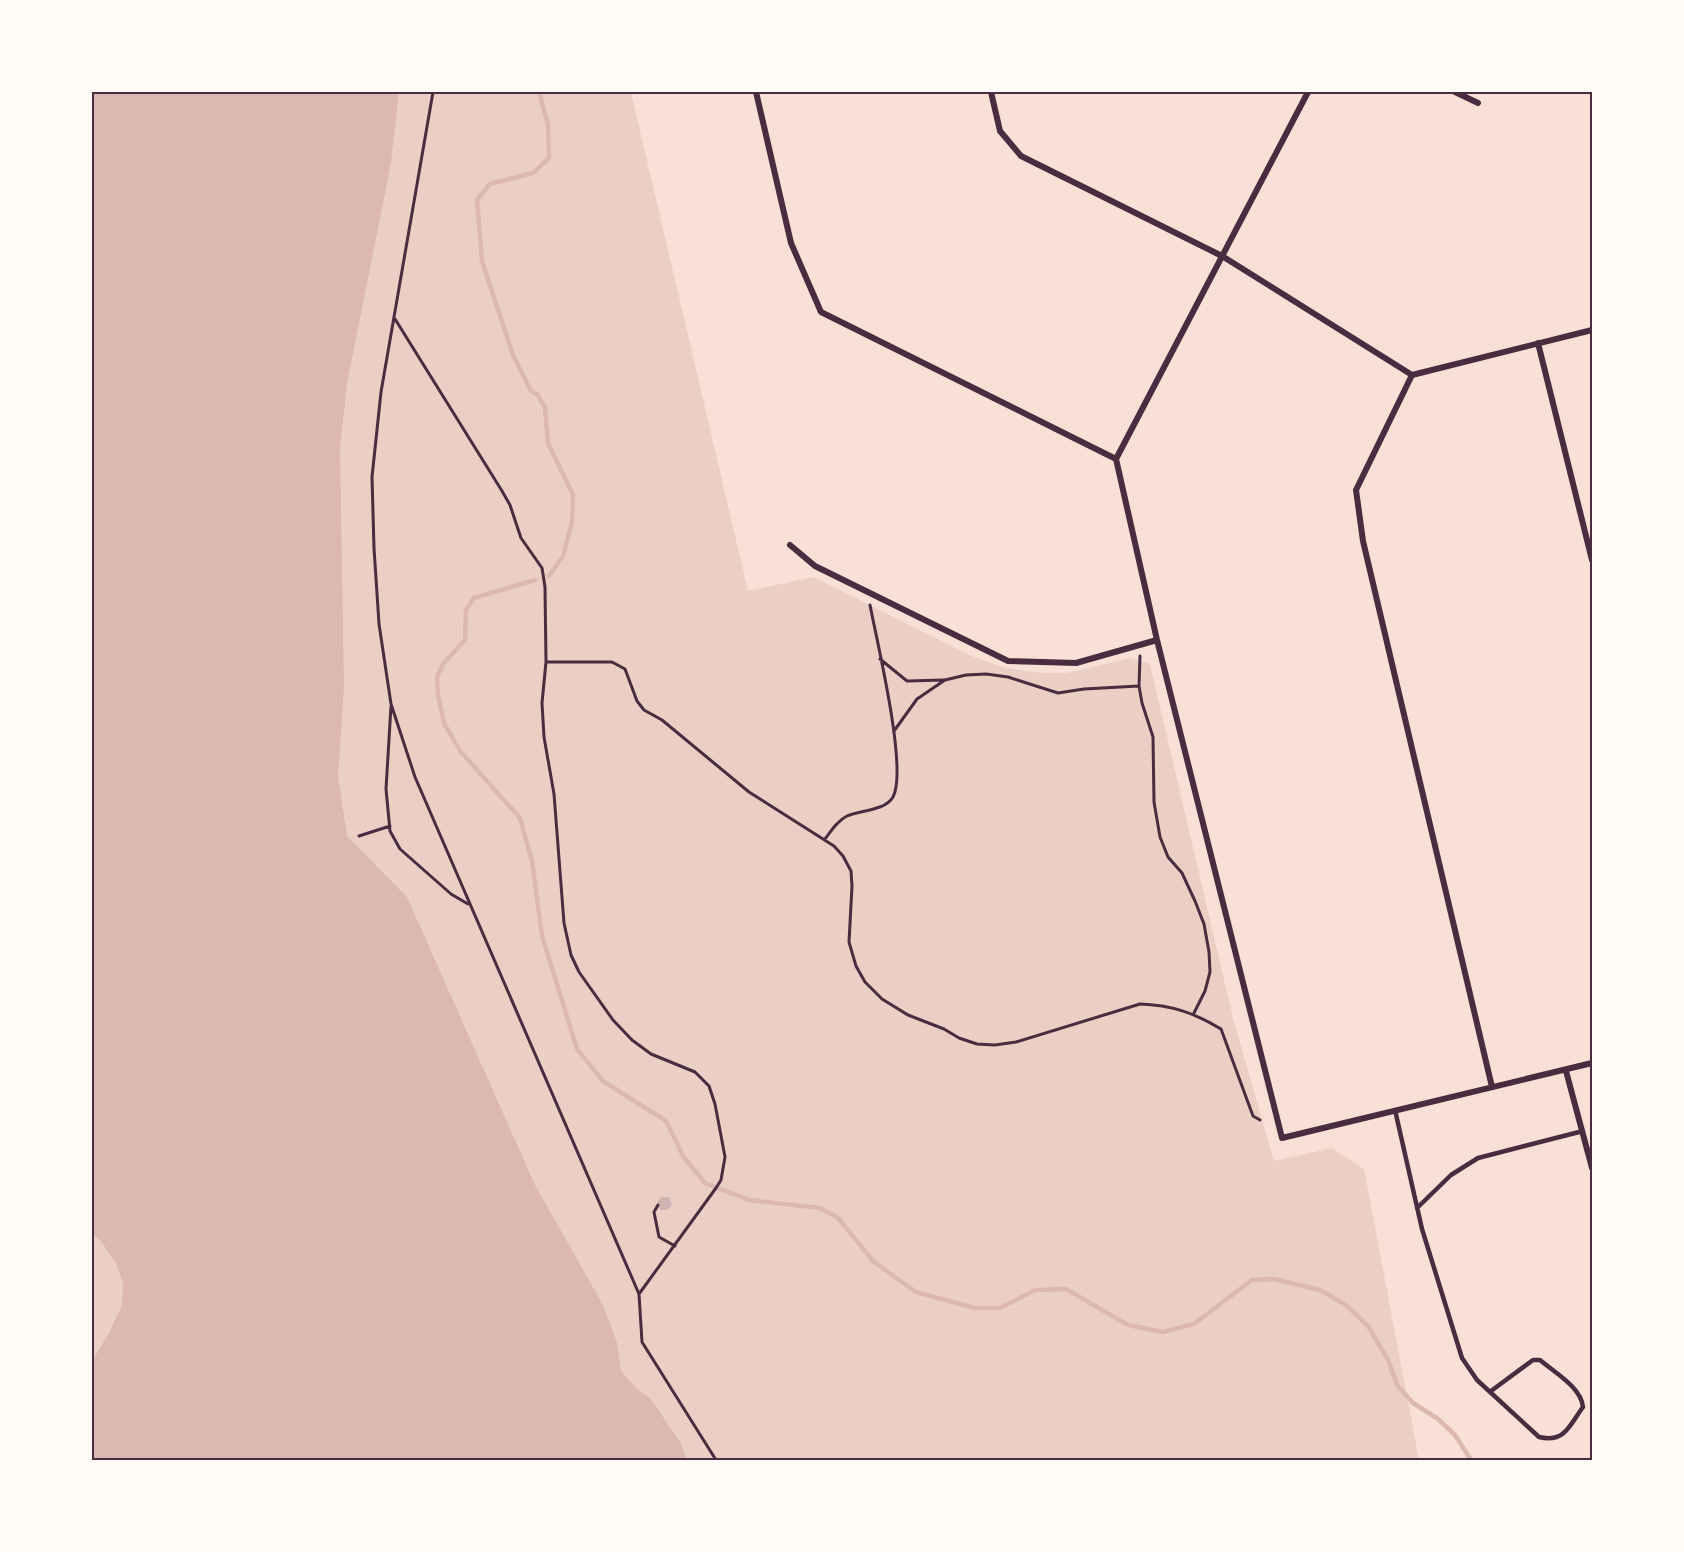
<svg xmlns="http://www.w3.org/2000/svg" width="1684" height="1552" viewBox="0 0 1684 1552" font-family="'Alegreya Sans',sans-serif">
<rect width="100%" height="100%" fill="#f7e1d7"/>
<!-- green -->
<path fill="#ebcfc5" d="M92,92H631L748,591L814,577L969,655L1006,668L1042,673H1067L1130,658L1150,664L1233,1018L1274,1161L1332,1148L1364,1169L1419,1460H92Z"/>
<!-- water -->
<path fill="#dcb8b0" d="M92,92H399L391,163L347,383L340,449L344,688L338,776L347,836L407,897L535,1185L603,1305L617,1343L621,1371L637,1389L651,1399L680,1442L687,1460H92V1361L109,1333L122,1305L123,1284L116,1263L100,1240L92,1234Z"/>
<g fill="none" stroke-linecap="round" stroke-linejoin="round">
<!-- stream -->
<path stroke="#dcb8b0" stroke-width="4.5" d="M539,92L548,125L549,158L533,173L490,184L477,200L482,261L513,355L531,391L537,394L545,407L548,443L573,495L572,522L563,556L549,576
M535,580L474,598L466,610L465,640L443,664L437,677L438,695L444,723L460,751L520,818L532,861L542,936L577,1049L603,1081L666,1121L683,1156L705,1183L749,1200L820,1208L838,1218L874,1262L916,1292L975,1308H1000L1035,1290L1066,1289L1128,1325L1163,1332L1194,1324L1252,1280L1274,1279L1320,1290L1346,1305L1368,1326L1388,1360L1397,1385L1413,1403L1438,1419L1455,1435L1471,1460"/>
</g>
<!-- building -->
<path fill="#ccb4b1" d="M661,1197H669L672,1205L667,1210H660L657,1203Z"/>
<g fill="none" stroke-linecap="round" stroke-linejoin="round">
<!-- path -->
<path stroke="#4a2c40" stroke-width="3" d="M433,92L381,392L372,477L374,548L379,624L391,704L415,777L639,1294L642,1342L716,1460
M395,319L502,491L510,505L521,538L542,568L545,587L546,662L542,703L544,737L554,794L564,923L571,955L579,972L613,1020L632,1040L651,1054L695,1072L709,1086L715,1104L725,1157L721,1180L716,1188L639,1294
M1140,656L1139,686L1142,703L1153,737L1154,802L1160,837L1168,857L1182,873L1195,901L1204,924L1209,952L1210,972L1205,991L1194,1013
M880,659L907,681L944,680
M546,662H612L625,669L637,701L644,710L662,720L749,792L834,846L843,856L851,871L852,886L849,942L856,966L865,982L882,999L908,1015L944,1029L959,1038L977,1044L995,1045L1016,1042L1140,1004C1171,1005 1195,1013 1221,1029L1253,1116L1260,1120
M391,706L386,789L390,831L400,849L451,894L468,904
M894,731L917,699L945,680L966,675L986,674L1008,677L1058,693L1084,689L1139,686
M359,836L390,826
M825,839C831,831 837,821 847,816C860,810 885,811 893,797C908,769 877,642 870,605
M658,1205L654,1212L659,1237L675,1246"/>
<!-- service -->
<path stroke="#4a2c40" stroke-width="4.5" d="M1395,1110L1422,1229L1462,1358L1477,1380L1539,1437C1565,1443 1569,1426 1583,1407C1581,1387 1554,1372 1540,1360H1533L1491,1391
M1417,1208L1451,1175L1478,1158L1583,1131"/>
<!-- minor -->
<path stroke="#4a2c40" stroke-width="6" d="M756,92L791,243L821,312L1116,459L1157,640L1282,1138L1592,1063
M991,92L1000,131L1021,156L1222,256L1412,375L1356,490L1363,541L1492,1087
M1455,92L1478,103
M1538,343L1592,560
M1412,375L1592,330
M1116,459L1308,92
M790,545L815,566L1008,661L1076,663L1157,640
M1566,1071L1592,1168"/>
</g>
<!-- border -->
<rect width="1684" height="1552" fill="none" stroke="#fffaf5" stroke-width="186"/>
<rect x="93" y="93" width="1498" height="1366" fill="none" stroke="#4a2c40" stroke-width="2"/>
</svg>
